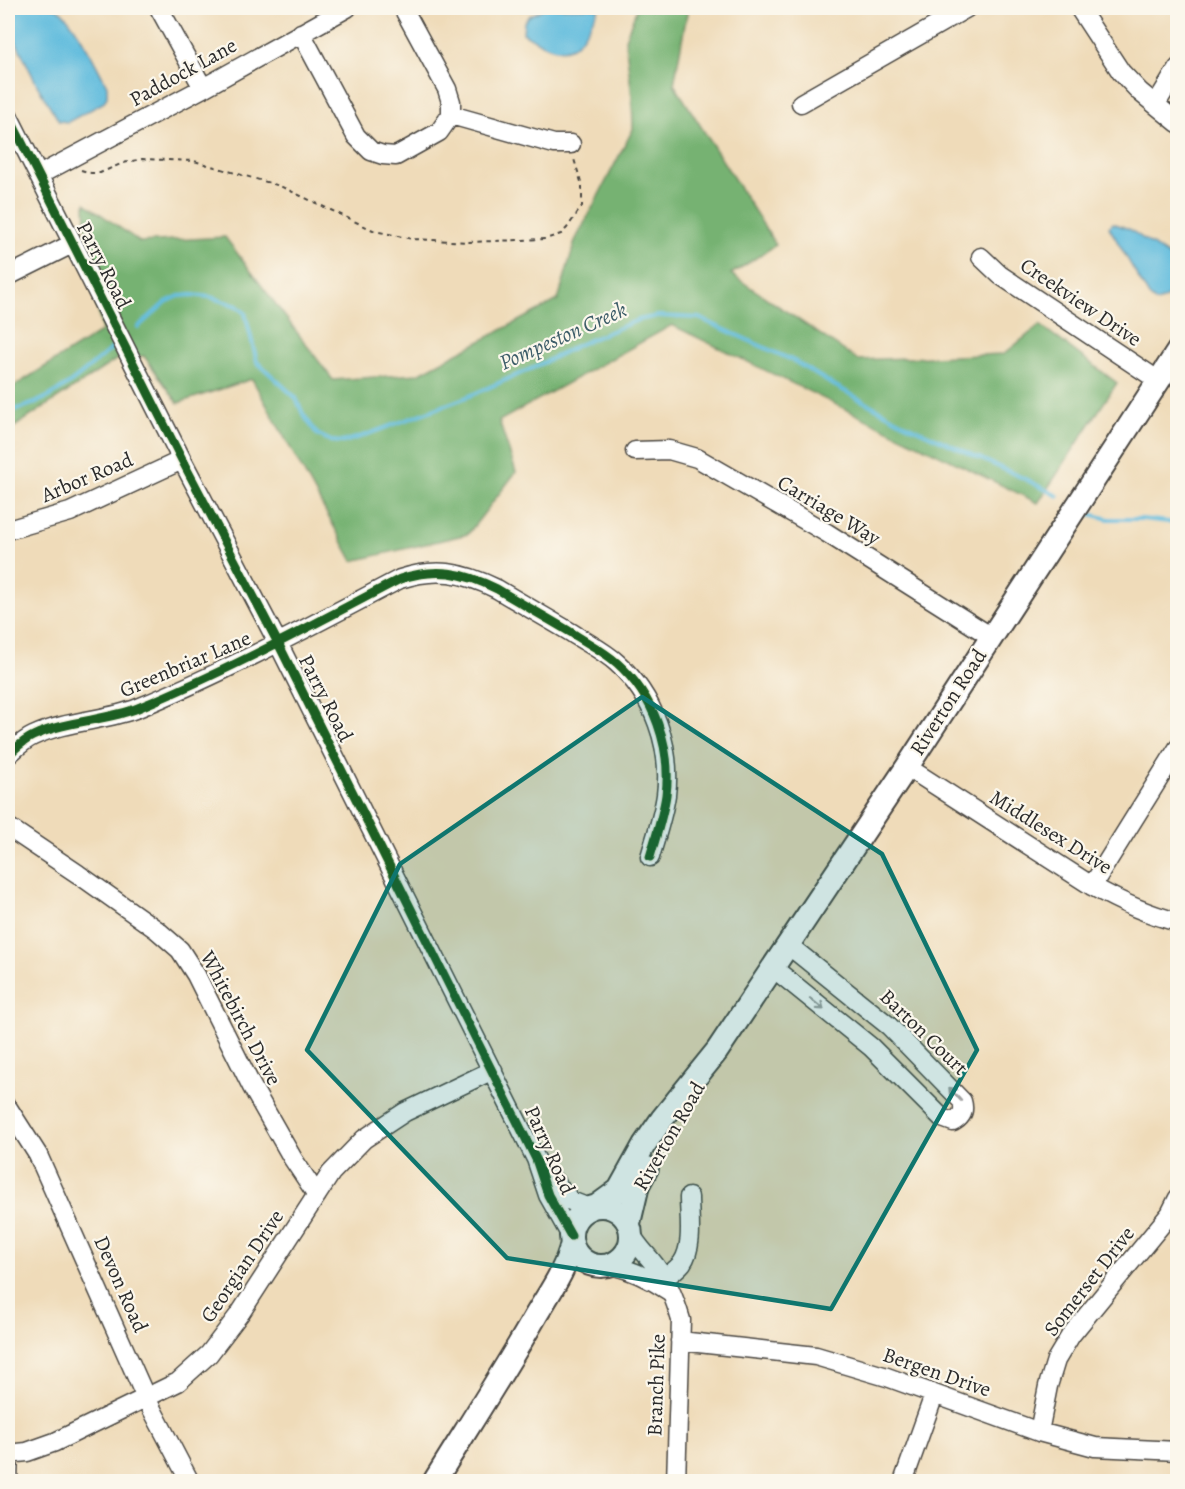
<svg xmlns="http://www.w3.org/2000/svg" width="1185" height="1489" viewBox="0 0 1185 1489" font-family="Alegreya,serif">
<rect width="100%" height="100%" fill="#fbf7ec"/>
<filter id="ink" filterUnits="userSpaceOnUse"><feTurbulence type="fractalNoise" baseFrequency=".0167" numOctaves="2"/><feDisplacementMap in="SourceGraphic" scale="12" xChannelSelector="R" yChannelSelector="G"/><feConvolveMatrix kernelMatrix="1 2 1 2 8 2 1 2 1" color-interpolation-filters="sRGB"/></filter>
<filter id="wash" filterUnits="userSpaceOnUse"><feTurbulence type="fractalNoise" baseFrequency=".008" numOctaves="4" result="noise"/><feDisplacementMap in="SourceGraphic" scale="24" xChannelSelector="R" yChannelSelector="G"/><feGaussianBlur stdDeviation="1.35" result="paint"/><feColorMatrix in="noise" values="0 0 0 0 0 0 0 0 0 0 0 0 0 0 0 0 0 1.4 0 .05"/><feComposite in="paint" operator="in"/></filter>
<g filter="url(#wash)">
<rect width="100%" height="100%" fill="#efdbb9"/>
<!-- forest -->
<path fill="#76b272" stroke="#506e4e" stroke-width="1.5" d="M637,8H688L674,84L776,245L731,274L858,360L1004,354L1040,325L1117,383L1038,503L672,325L499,421L516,472L468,534L353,561L252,379L178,403L144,356L117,359L8,431V390L102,331L87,253L85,203L140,242L225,237L333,380L418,374L558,300L575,241L633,129L632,96L625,39Z"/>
<!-- water -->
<path fill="#5fbbdd" stroke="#457384" stroke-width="1.5" d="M8,8C19,7 45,5 55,8C71,12 99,70 107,86V97L103,103L68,122L59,121L38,87L8,25Z
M545,8H599C595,16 581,43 572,47C557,56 535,40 523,33L524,22L529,16Z
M1113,223L1129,229L1177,262C1178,278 1174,299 1156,302L1149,296L1109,227Z"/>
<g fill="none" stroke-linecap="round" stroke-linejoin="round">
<!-- stream -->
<path stroke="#5fbbdd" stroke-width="4" d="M138,327L166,302L179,296L192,295L210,297L237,306L245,313L257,362L296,398L303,414L317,434L331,441L343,442L363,436L467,397L535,367L580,344L638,320L658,316L699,318L794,361L830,383L905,424L1023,478L1058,496
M8,411C50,404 81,375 112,348
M1090,514L1109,519H1142L1178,523"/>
</g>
</g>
<g filter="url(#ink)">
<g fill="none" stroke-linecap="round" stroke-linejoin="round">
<!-- minor casing -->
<g stroke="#484540" stroke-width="21">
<path id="minor" d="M159,8L203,88
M1079,8L1121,72L1140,92L1178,123
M301,33L356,136L371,151L383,155L396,156L439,132L451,115V102L447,89L403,8
M801,103L967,8
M1156,104L1178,68
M8,115L182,460L278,643L536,1159L548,1195L571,1236
M451,115L554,144H571
M39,175L203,88L347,8
M981,257L1000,275L1159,381
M8,276L72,244
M635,451L669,450L697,458L827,533L990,636
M8,530L70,512L182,460
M8,755C16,748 24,740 33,736C67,720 106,721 138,708C228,671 314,624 400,579C436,567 463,572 497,589C522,604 547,618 572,633C587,643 604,651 617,663C654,696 672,747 666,795C663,816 656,836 650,857
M907,767L1092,886C1120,902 1146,914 1178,922
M8,827L78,874L157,930L180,950L196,975L252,1087L293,1159L317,1195
M1092,886L1178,748
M772,967L871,1047L942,1118L953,1122C962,1117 965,1111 962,1101L889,1026L787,944
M8,1108L38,1155L146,1398L190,1482
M544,1170L571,1201L589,1208
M631,1234C639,1249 648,1255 657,1268C669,1282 676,1303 681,1320L676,1482
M611,1265C633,1270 651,1279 669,1291
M664,1279C670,1274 677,1269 682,1263C694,1246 689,1217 689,1197
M680,1341L816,1356L887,1377L1039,1432L1095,1447L1178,1451
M1039,1432L1048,1386L1056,1360L1071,1335L1170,1214L1178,1198
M8,1454L27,1452L55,1442L178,1382L209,1354L241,1312L331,1173L364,1139L405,1112L493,1070
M8,1478L9,1454
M903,1482L934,1395"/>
</g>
<!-- major casing -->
<g stroke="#484540" stroke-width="26">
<path id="major" d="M571 1236a30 30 0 1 1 60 0a30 30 0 1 1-60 0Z
M597,1206L619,1190L644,1145L662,1119L717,1051L907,767L1178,351
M629,1223L638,1185L647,1168
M434,1482C468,1427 503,1373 535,1317C549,1293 566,1270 572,1243"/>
</g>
<!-- path -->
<path stroke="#484540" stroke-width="2" stroke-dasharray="4.5 4.5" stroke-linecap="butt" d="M81,170L91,173H100L123,163L142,159L194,161L280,186L375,231L412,239L469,242L545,239L561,234L567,228L582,206V185L574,159"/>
<!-- minor -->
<use href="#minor" stroke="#fff" stroke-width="18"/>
<!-- major -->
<use href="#major" stroke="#fff" stroke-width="22"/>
<!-- cycleway casing -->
<g stroke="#fbf7ec" stroke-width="13">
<path id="cycleway" d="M8,115L182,460L278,643L536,1159L548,1195L571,1236
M8,755C16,748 24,740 33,736C67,720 106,721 138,708C228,671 314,624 400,579C436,567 463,572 497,589C522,604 547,618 572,633C587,643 604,651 617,663C654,696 672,747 666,795C663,816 656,836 650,857"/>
</g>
<!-- cycleway -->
<use href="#cycleway" stroke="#1b5e20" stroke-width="9"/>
</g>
<!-- one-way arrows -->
<defs><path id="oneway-shaft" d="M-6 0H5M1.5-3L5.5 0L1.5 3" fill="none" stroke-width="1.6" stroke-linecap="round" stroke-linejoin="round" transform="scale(1.5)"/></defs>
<g stroke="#a0a0a0">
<use href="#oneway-shaft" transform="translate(817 1004) rotate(39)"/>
<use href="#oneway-shaft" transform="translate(955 1094) rotate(-132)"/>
</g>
</g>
<!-- marked area -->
<path fill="#0f766e" fill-opacity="0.2" stroke="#0f766e" stroke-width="4.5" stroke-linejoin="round" d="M642,697L882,854L977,1050L831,1309L507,1258L307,1050L400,864Z"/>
<g text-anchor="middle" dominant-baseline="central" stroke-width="4.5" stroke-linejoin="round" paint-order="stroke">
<!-- street labels -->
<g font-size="21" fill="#2b2b2b" stroke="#fbf7ec">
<text transform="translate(183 72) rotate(-29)">Paddock Lane</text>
<text transform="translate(104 265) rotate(63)">Parry Road</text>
<text transform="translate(1081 302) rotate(34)">Creekview Drive</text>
<text transform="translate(87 477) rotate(-23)">Arbor Road</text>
<text transform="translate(829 510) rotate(31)">Carriage Way</text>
<text transform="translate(185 664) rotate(-23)">Greenbriar Lane</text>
<text transform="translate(326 698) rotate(63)">Parry Road</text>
<text transform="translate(948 702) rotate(-57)">Riverton Road</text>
<text transform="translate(1051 832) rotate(32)">Middlesex Drive</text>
<text transform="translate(241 1018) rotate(62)">Whitebirch Drive</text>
<text transform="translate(924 1032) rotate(44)">Barton Court</text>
<text transform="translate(669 1136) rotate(-60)">Riverton Road</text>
<text transform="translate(550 1150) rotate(66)">Parry Road</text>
<text transform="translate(242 1266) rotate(-56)">Georgian Drive</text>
<text transform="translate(1089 1281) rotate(-52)">Somerset Drive</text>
<text transform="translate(121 1284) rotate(66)">Devon Road</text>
<text transform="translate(937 1372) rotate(19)">Bergen Drive</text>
<text transform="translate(656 1385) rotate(-88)">Branch Pike</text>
</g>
<!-- water labels -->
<g font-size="22" font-style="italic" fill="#3d5d69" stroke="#fbf7ec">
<text transform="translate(563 336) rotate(-24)">Pompeston Creek</text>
</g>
</g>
<!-- margin -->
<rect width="1185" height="1489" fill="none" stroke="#fbf7ec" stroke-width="30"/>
</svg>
